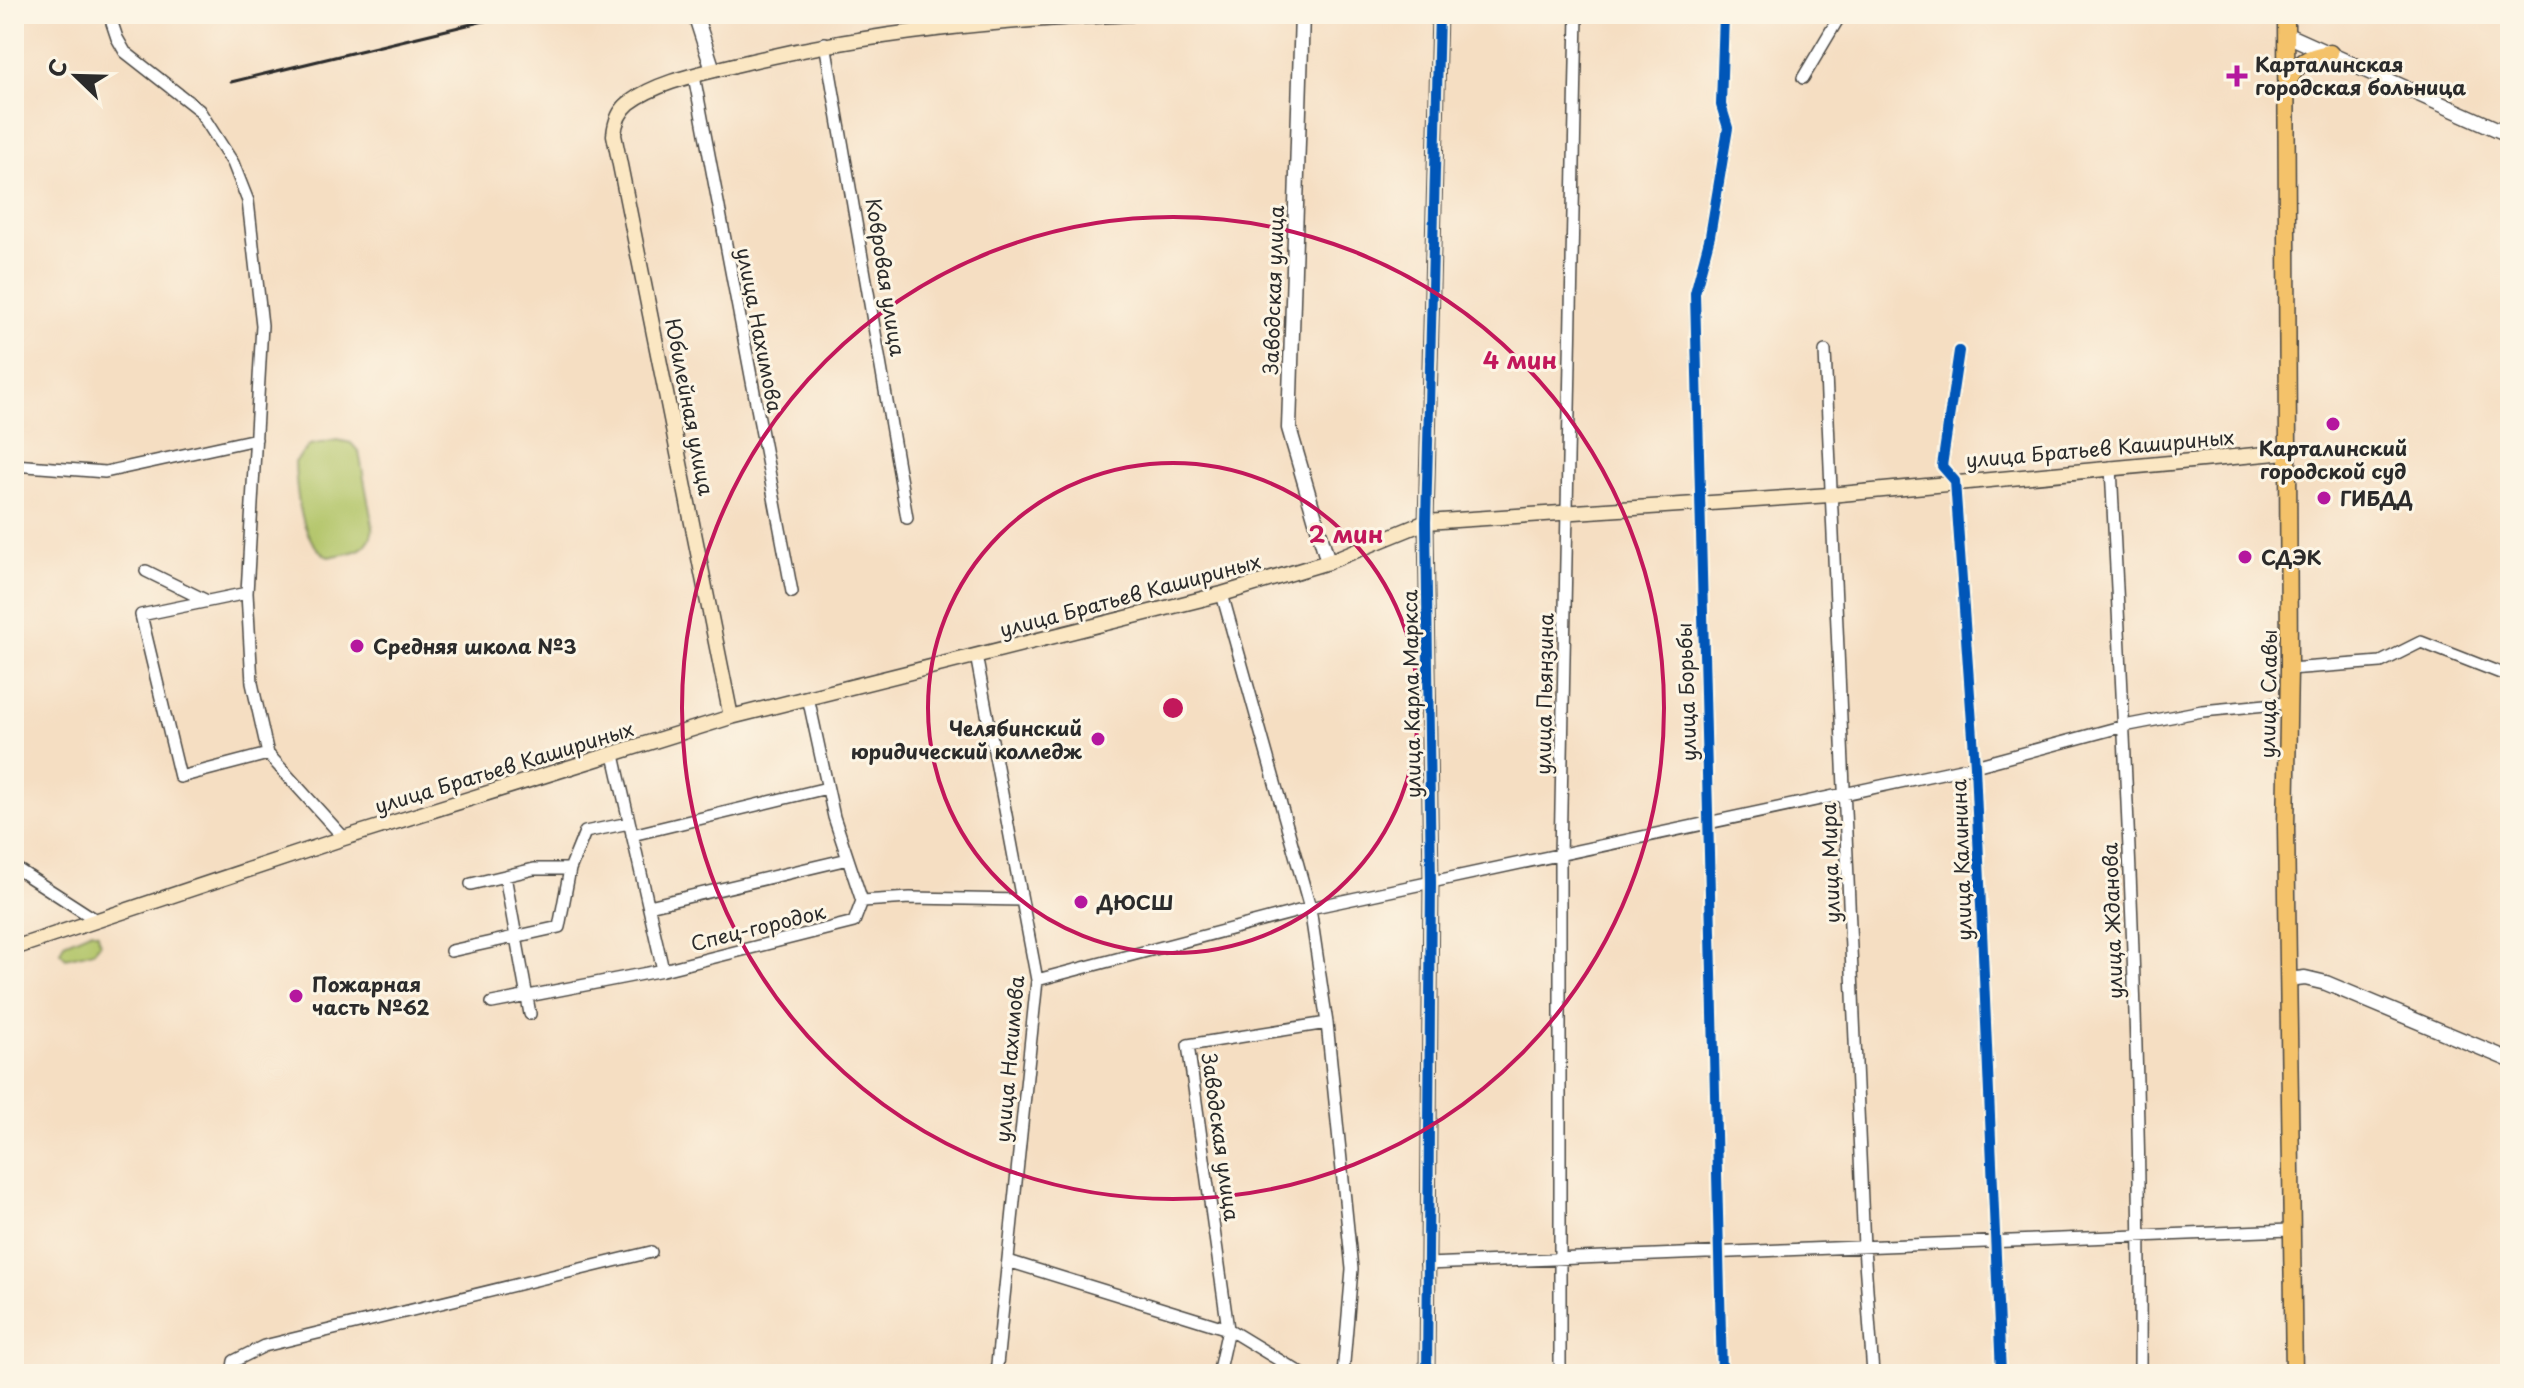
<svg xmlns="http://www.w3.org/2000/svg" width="2524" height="1388" viewBox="0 0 2524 1388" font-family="'Playpen Sans',sans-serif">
<rect width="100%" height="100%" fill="#fcf5e5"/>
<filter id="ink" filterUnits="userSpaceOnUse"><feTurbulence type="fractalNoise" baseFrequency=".0125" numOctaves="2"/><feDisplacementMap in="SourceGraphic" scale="16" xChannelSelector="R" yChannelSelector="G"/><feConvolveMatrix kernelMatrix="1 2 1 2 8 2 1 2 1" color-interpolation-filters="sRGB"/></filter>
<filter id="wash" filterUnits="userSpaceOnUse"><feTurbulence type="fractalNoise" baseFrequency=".006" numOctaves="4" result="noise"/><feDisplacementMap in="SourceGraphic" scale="32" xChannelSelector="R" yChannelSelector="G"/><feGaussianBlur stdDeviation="1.8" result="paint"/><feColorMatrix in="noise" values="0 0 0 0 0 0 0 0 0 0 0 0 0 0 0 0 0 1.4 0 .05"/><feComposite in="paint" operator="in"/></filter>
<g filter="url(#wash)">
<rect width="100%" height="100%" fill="#f5dec2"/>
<!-- green -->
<path fill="#b2c569" stroke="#6e784a" stroke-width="2" d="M337,440L351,443L359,452L373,527C370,553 352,552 329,557C300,544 296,491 295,462L310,445Z
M92,931L98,933L100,944L94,951L66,958L60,952L64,943Z"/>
</g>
<g filter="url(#ink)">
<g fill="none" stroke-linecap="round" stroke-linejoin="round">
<!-- minor casing -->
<g stroke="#494642" stroke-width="14">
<path id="minor" d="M114,14L112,23L117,38L125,52L199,110L233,163L248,201L262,325L247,593L252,683L268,754L344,838
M825,43L907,518
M694,76L792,592
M1803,78L1841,14
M1825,351L1864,1247L1873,1374
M1959,351L1942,466L1955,481L1975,766L2001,1374
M14,465L105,472L256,439
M2111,467C2126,769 2142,1072 2140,1374
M146,571L205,600
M247,593L141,615L180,777L268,754
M1222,594L1310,908L1327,1023L1352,1269L1343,1374
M976,655L1037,980L996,1374
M2289,669L2381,662L2421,642L2503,674
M808,697L834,817L862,901
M614,755L663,970
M632,835L827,788
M14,867L96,920
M505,876L530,1014
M471,884L534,869H570
M649,906L848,859
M451,951L559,927L570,869L585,832L629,823
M1037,980L1310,908L1975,766L2124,726L2202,711L2287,703
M492,1003L663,970L854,922L862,901L910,898L1022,900
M1008,1261L1228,1329L1302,1374
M1426,1264L2290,1230
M232,1374L234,1361L264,1346L651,1252
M1218,1374L1228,1329L1188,1045L1327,1023
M1560,1374V856L1577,14
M1722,1374L1695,293L1710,236L1728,128L1721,105L1724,14"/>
</g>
<!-- tertiary casing -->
<g stroke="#494642" stroke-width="17">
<path id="tertiary" d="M695,14L713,70
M1302,14L1289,428L1328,562
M2287,35L2510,135
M2288,980L2305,978L2326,983L2510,1060
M1427,1374L1431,882L1426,522L1439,14"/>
</g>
<!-- secondary casing -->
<g stroke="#494642" stroke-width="17">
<path id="secondary" d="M731,717L614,135C615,123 619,111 629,103C658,81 704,73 739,64C869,32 999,20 1132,14
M14,948L344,838L731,717L1222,594L1328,562L1426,522L1830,495L2287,452"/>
</g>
<!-- primary casing -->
<g stroke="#494642" stroke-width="19">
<path id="primary" d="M2286,14L2289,669L2286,827L2294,1374
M2288,83C2297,62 2307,57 2330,53"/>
</g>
<!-- minor -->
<use href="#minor" stroke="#fff" stroke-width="11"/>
<!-- tertiary -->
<use href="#tertiary" stroke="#fff" stroke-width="14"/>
<!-- secondary -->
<use href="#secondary" stroke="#fbe7c3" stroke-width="14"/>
<!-- primary -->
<use href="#primary" stroke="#f4c26a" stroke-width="16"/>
<!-- rail -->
<path stroke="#2b2b2b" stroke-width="3" d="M231,82L513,14"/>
<!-- cycleway casing -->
<g stroke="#fcf5e5" stroke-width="15">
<path id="cycleway" d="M1959,351L1942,466L1955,481L1975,766L2001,1374
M1427,1374L1431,882L1426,522L1439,14
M1722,1374L1695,293L1710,236L1728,128L1721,105L1724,14"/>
</g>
<!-- cycleway -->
<use href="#cycleway" stroke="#0057b8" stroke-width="10"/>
</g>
</g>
<!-- distance rings -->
<g fill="none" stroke="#c2185b" stroke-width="4">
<circle cx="1173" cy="708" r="245"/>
<circle cx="1173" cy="708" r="491"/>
</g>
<!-- markers -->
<g fill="#b5179e" stroke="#fcf5e5" stroke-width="3">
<path d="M2233 64h8v8h8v8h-8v8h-8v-8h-8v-8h8z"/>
<circle cx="2333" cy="424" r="8"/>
<circle cx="2324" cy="498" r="8"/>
<circle cx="2245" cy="557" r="8"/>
<circle cx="357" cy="646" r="8"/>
<circle cx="1098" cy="739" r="8"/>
<circle cx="1081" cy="902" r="8"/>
<circle cx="296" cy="996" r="8"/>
</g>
<g text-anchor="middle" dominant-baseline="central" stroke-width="6" stroke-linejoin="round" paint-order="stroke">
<!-- poi labels -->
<g font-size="20" font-weight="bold" fill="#2b2b2b" stroke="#fcf5e5" text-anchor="start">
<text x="2255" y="64">Карталинская<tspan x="2255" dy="23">городская больница</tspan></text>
<text x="2333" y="448" text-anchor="middle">Карталинский<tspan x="2333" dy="23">городской суд</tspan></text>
<text x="2340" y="498">ГИБДД</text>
<text x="2261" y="557">СДЭК</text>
<text x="373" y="646">Средняя школа №3</text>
<text x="1082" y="728" text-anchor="end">Челябинский<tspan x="1082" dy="23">юридический колледж</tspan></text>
<text x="1097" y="902">ДЮСШ</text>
<text x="312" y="984">Пожарная<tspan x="312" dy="23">часть №62</tspan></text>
</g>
<!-- street labels -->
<g font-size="20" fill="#2b2b2b" stroke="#fcf5e5">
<text transform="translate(886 277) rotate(81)">Ковровая улица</text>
<text transform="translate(1273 290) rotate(-88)">Заводская улица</text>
<text transform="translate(760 330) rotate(79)">улица Нахимова</text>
<text transform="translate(690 407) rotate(79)">Юбилейная улица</text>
<text transform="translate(2100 448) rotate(-5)">улица Братьев Кашириных</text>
<text transform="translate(1130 595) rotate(-15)">улица Братьев Кашириных</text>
<text transform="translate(1686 692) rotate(-92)">улица Борьбы</text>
<text transform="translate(1411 694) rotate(-91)">улица Карла Маркса</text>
<text transform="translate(1544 694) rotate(-89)">улица Пьянзина</text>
<text transform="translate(2268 694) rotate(-89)">улица Славы</text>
<text transform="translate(504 767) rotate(-17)">улица Братьев Кашириных</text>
<text transform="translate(1961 860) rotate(-92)">улица Калинина</text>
<text transform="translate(1830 863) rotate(-92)">улица Мира</text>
<text transform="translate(2112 921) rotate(-92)">улица Жданова</text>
<text transform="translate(758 927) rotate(-14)">Спец-городок</text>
<text transform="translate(1009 1059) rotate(-85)">улица Нахимова</text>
<text transform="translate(1221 1137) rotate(82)">Заводская улица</text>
</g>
</g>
<circle cx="1173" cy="708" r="12" fill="#c2185b" stroke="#fcf5e5" stroke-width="4"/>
<g font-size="24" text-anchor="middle" font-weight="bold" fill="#c2185b" stroke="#fcf5e5" stroke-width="6" stroke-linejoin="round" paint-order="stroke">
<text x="1520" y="369">4 мин</text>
<text x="1346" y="543">2 мин</text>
</g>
<!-- margin -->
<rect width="2524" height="1388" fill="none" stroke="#fcf5e5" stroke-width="48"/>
<!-- north arrow -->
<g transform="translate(76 76) rotate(293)" stroke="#fcf5e5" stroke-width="6" paint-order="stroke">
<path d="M0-6L14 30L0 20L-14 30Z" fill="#2b2b2b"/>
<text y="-12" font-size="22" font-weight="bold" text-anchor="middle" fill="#2b2b2b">С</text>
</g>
</svg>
